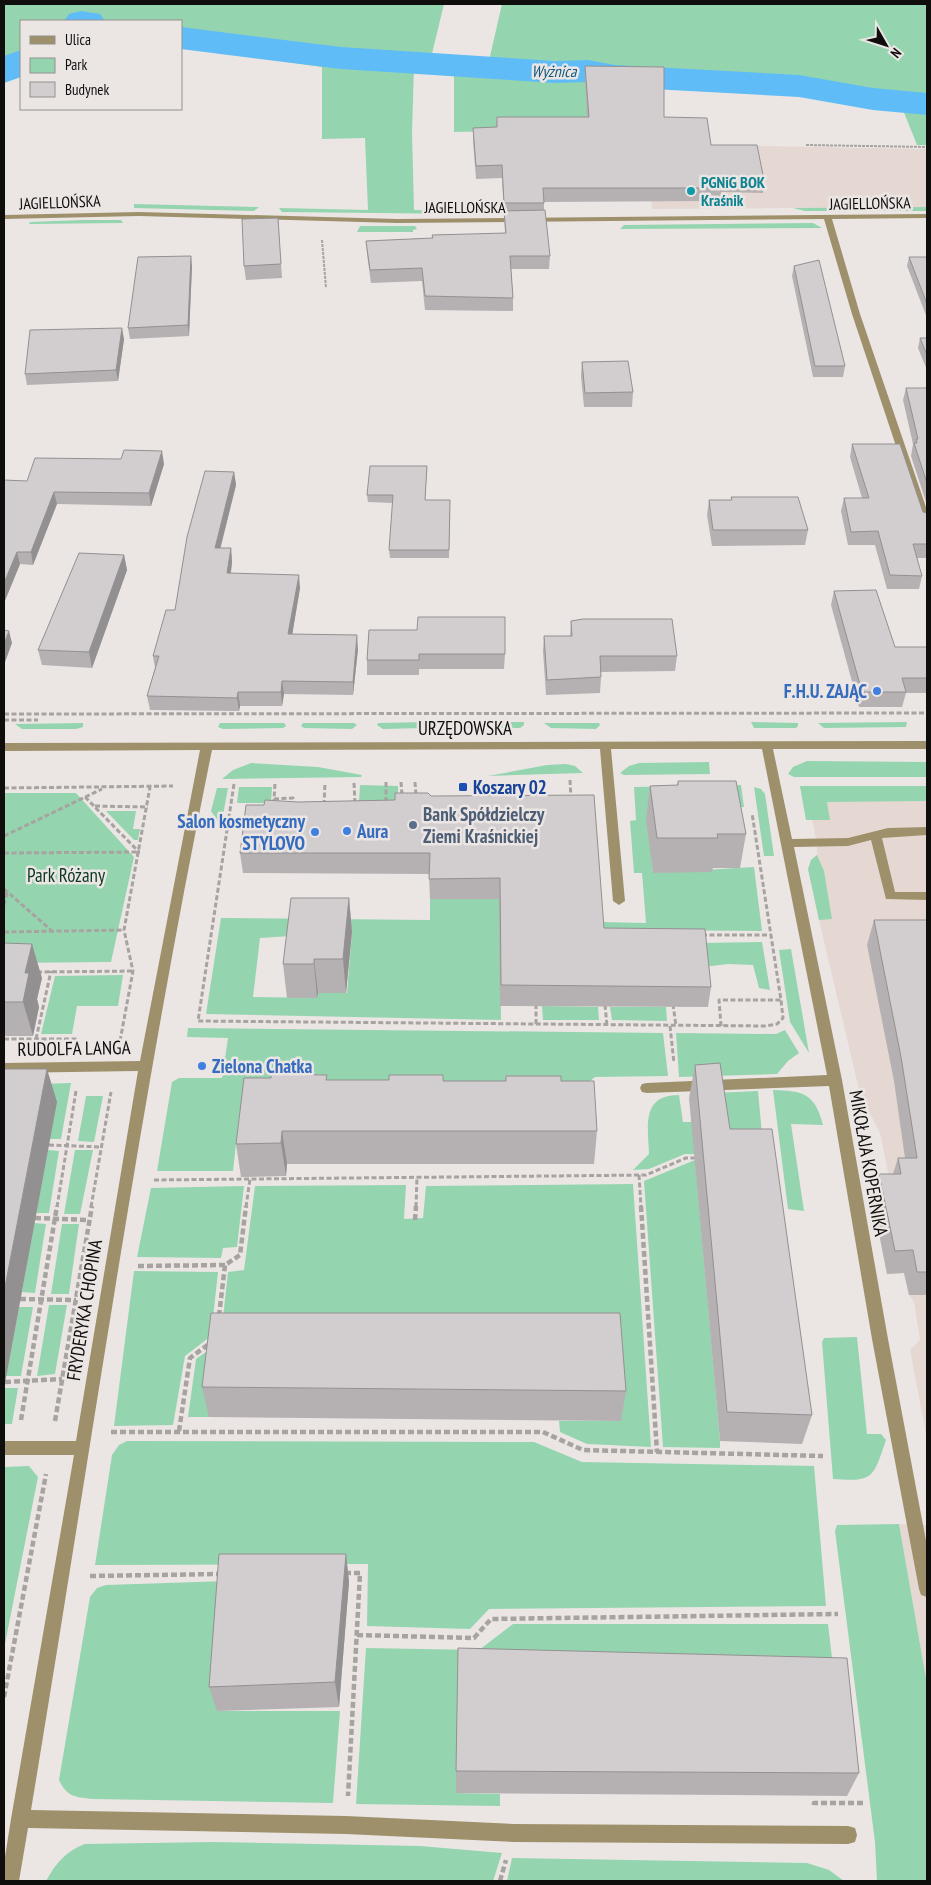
<svg xmlns="http://www.w3.org/2000/svg" width="931" height="1885" viewBox="0 0 931 1885" font-family="'PT Sans Narrow',sans-serif">
<rect width="100%" height="100%" fill="#ebe6e4"/>
<!-- built -->
<path fill="#e5d8d2" d="M646,144L927,149V207L652,209Z
M800,786H927V1440L910,1350L920,1340L914,1302L909,1295L904,1273L887,1274L872,1198L893,1197L890,1182L880,1133L860,1094L819,920L808,869L811,860L817,855V843L812,820H806Z
M899,1524L927,1525V1684Z"/>
<!-- green -->
<path fill="#94d5b0" fill-rule="evenodd" d="M4,4H444L430,62L488,65L502,4H927V145H917L901,105L791,87L663,79L588,129L454,132V71L414,67L412,133L414,210L469,211L468,214L282,212L279,208L368,210L365,138L322,139V67L258,58L257,50L181,38V21H21V61L4,72Z
M134,204L259,207L254,211L134,208Z
M927,207V211H805L793,208Z
M84,220H121L123,223L29,224L30,222Z
M813,223L822,228L620,229L624,225Z
M360,226H415L417,229L413,230V232H357Z
M428,722L424,728L383,729L377,725L378,723Z
M450,722H524V725L520,728H455Z
M751,722L798,723V726L796,728H754Z
M907,722L906,727L824,728L818,723Z
M83,723V727L76,729H22L15,724Z
M220,723H284L286,726L283,728L223,729L218,727Z
M303,723H354L357,725L352,729L304,728L301,726Z
M544,723H599L600,725L596,729L551,728Z
M807,761L927,762V777H794L788,774L793,767Z
M709,762L710,774L624,775L620,773L629,766L639,763Z
M251,763L318,767L362,775L361,777L222,779L233,770Z
M566,764L575,766L583,773L488,776L547,765Z
M360,785L398,786V800L359,802Z
M741,785L744,807H673L647,820L653,873L754,867L762,931L500,929L501,1020L206,1014L221,918L430,920V899H599L600,922L646,923L642,873H634L630,821L636,820L634,787ZM352,932L347,993H318L317,998L253,997L260,938Z
M800,786H927V801L827,802L830,820H806Z
M239,787H272L271,803H237Z
M754,787L761,789L765,794L774,856H764Z
M217,788H228L221,826L211,811Z
M4,793H76L134,857L111,962L4,963Z
M106,811H136L133,829H140L138,840H134Z
M817,855L824,871L832,919L819,920L808,869L811,860Z
M762,942L770,990L759,988L753,965L728,964L703,967L701,943Z
M791,949L809,1053L790,1022L779,950Z
M123,975L118,1006H77L72,1034H41L55,976Z
M542,1006L598,1007L599,1020H543Z
M610,1007H666L667,1021L612,1020Z
M188,1028L663,1033L668,1076L595,1077L590,1081L591,1107H276L240,1109L233,1171H157L172,1082L179,1078H222L228,1038L187,1037Z
M785,1030L799,1053L788,1061L777,1074L679,1077L676,1033L776,1034Z
M71,1083L61,1139H50L4,1085Z
M773,1090C803,1091 815,1093 823,1125L791,1124L804,1211L788,1209Z
M758,1091L764,1156L685,1154L649,1169L633,1170L649,1154C648,1126 641,1095 679,1095L683,1122H718L714,1093Z
M86,1096H103L94,1142L78,1141Z
M48,1150L59,1151L49,1213H36Z
M75,1150H93L80,1214H64Z
M695,1160L720,1441V1448L663,1447L644,1181Z
M633,1184L651,1447L587,1444L560,1432L559,1421H621L217,1344L209,1417H188L196,1359L217,1344L221,1336L228,1272L244,1270L255,1186L406,1185L404,1219L423,1218L426,1186Z
M244,1186L237,1247L223,1248L221,1258L137,1257L151,1188Z
M34,1223L46,1224L35,1293L22,1292Z
M62,1224H79L69,1294H51Z
M134,1271L218,1272L211,1336L185,1356L173,1425L114,1426Z
M49,1305H67L55,1374L37,1376Z
M19,1307H33L21,1376H6Z
M857,1337L867,1434H881L886,1440C873,1478 874,1482 833,1479L822,1342L824,1338Z
M4,1388H18L12,1424H4Z
M127,1441L534,1442L582,1462L814,1466L826,1606L489,1609L470,1629L367,1626L368,1564L95,1565L112,1455L119,1445Z
M29,1466L38,1477L4,1649V1467Z
M899,1524L927,1684V1881H877L875,1842L835,1531L837,1525Z
M227,1581L217,1711H340L333,1803L93,1799C75,1797 67,1797 59,1780L90,1597L97,1588L106,1585Z
M513,1624H828L835,1683L456,1793L500,1794V1806L356,1804L366,1648L479,1650Z
M212,1842L420,1846L502,1853L493,1881H46C56,1863 66,1851 85,1844Z
M512,1858L807,1863L829,1870L844,1881H507Z"/>
<g fill="none" stroke-linecap="round" stroke-linejoin="round">
<!-- river -->
<path fill="#5fbcf6" fill-rule="evenodd" d="M81,11L100,14L105,21H64L69,14Z
M181,27L341,47L555,61L588,60L615,65L799,75L873,88L927,93V115L873,110L799,97L615,87L588,82L555,83L341,69L181,49Z
M21,50V77L4,83V56Z"/>
<!-- path-far2 -->
<path stroke="#a7a3a1" stroke-width="2" stroke-dasharray="3 1" stroke-linecap="butt" d="M806,145L927,147
M322,240L326,288"/>
<!-- path-far1 -->
<path stroke="#a7a3a1" stroke-width="3" stroke-dasharray="5 2.5" stroke-linecap="butt" d="M4,714L927,713
M4,720H38
M570,780L571,799
M386,782V802
M401,782L402,796
M415,782L416,796
M354,783L355,803
M234,784L198,1021L766,1026L777,1024L783,1018L781,1000L752,813
M275,784L274,799L293,798V803
M4,788L173,786
M85,797L139,852
M324,805L325,783
M95,806L148,807
M4,836L102,789
M4,853L140,852
M4,889L51,930
M4,905L7,892
M4,932L124,930
M702,935H771
M37,972L133,971
M536,1004V1025
M673,1004L676,1026
M605,1005L607,1026
M670,1026L674,1063
M721,1026L719,1000H781
M4,1039H77
M36,1039L51,971
M120,1041L133,971L124,930L150,787
M49,1145L102,1147
M639,1175L641,1207
M154,1180L646,1175L686,1158H699
M57,1207L76,1091
M91,1207L111,1092
M246,1207L250,1179
M416,1207L417,1177"/>
<!-- path -->
<path stroke="#a7a3a1" stroke-width="4.5" stroke-dasharray="6 3" stroke-linecap="butt" d="M641,1206L657,1452
M35,1218L89,1220
M415,1220L416,1206
M138,1266L225,1265
M20,1299L76,1300
M219,1316L225,1265L240,1255L246,1206
M5,1382L62,1379
M21,1420L57,1206
M55,1421L92,1206
M179,1431L190,1358L209,1344
M111,1432H543L583,1450L823,1456
M345,1573H360L348,1796
M90,1576L221,1574
M357,1635L474,1638L491,1619L838,1614
M4,1697L46,1474
M814,1805V1803H864
M500,1881L506,1860"/>
<!-- minor -->
<path fill="#9e906b" fill-rule="evenodd" d="M139,212L397,219L927,214V218L832,219L860,314L927,510V527L922,524L852,314L824,219L397,223L139,216L4,219V215Z
M927,741V749H773L792,839L848,838L888,828L927,827V835L882,838L895,892H927V900L886,899L871,840L848,846L794,847L842,1080L888,1339L927,1546V1597L921,1595L919,1589L872,1339L829,1086L647,1093L642,1092L640,1088L642,1084L647,1083L827,1075L762,749H611L625,901L619,905L613,901L600,749L212,750C140,1101 90,1456 31,1810L346,1816L513,1824L848,1826L855,1828L857,1835L855,1842L848,1844L513,1842L346,1834L28,1828L19,1881H4V1863L11,1819L74,1455H4V1441H76L138,1071L4,1073V1063L140,1061L200,750L4,751V743Z"/>
</g>
<!-- wall -->
<path fill="#b5b0b2" d="M585,66L664,117L711,145L764,180L763,193L721,192L720,197H709L708,201L544,202V210L550,256L549,269H511L513,298V311L425,310L422,281L371,283L367,254L366,241L432,238L505,233L502,178L476,179L473,140V128L496,127L497,117H587L585,78Z
M278,218L282,278L246,280L244,266Z
M909,257H927V318L907,266Z
M192,266L189,336L130,339L128,328Z
M794,266L845,366L843,377H813L792,276Z
M920,338H927V370L918,348Z
M124,339L118,381L27,385L25,374Z
M582,362L633,392L632,407H584L581,376Z
M906,388H927V505L911,456L913,444L903,400Z
M852,444L923,512L927,513V558H916L922,576L919,589H887L875,545H848L841,511L844,498H862L850,457Z
M121,459L164,464L151,506L57,504L33,565L20,564L4,603L27,481Z
M427,466L425,500L450,508L449,558H390L389,550L393,503L368,502L367,495Z
M234,472L236,485L220,548H231L232,562L231,573L300,588L292,634L358,649L353,695L284,694L282,706H240L239,711L150,710L147,696L155,668L153,656L175,610Z
M731,497L808,530L805,545L712,546L707,515L709,500H731Z
M124,555L127,570L92,668L42,665L38,650Z
M834,591L895,647H927V693H906L902,707H859L831,605Z
M571,621L677,656L675,671L601,672V677L600,693L546,695L543,651L544,636H570Z
M369,630L505,654L504,669H419V675H367V660Z
M678,781L746,834L740,868H713L712,872L653,873L646,820L650,786L677,785Z
M431,796L604,928L711,987L708,1007L500,1006L499,899H430L429,874L243,873L240,853L264,805L298,802L395,800Z
M349,898L352,932L346,993H318L317,998H287L283,964Z
M874,920H927V1295H909L904,1273L887,1274L872,1198L879,1174H893L898,1158H905L894,1081L867,945Z
M4,943L42,978L37,999L39,1007L33,1036H4Z
M695,1065L730,1129L812,1415L802,1444L720,1441L689,1098Z
M506,1076L561,1081L597,1131L594,1164H287L286,1176L241,1177L236,1144L327,1080L505,1081Z
M202,1387L626,1391L621,1421L209,1417Z
M346,1554L349,1582L339,1707L217,1711L209,1687Z
M456,1771L859,1773L847,1796L456,1793Z"/>
<!-- shaded-wall -->
<path fill="#939091" d="M191,256L192,266L189,336L188,325Z
M122,328L124,339L118,381L116,370Z
M162,451L164,464L151,506L149,493Z
M234,472L236,485L217,562L215,548Z
M54,492L57,504L33,565L31,552Z
M231,548L232,562L229,586L227,573Z
M17,552L20,564L4,603V583Z
M124,555L127,570L92,668L89,652Z
M299,575L300,588L290,648L288,634Z
M9,631L12,643L4,665V644Z
M357,635L358,649L353,695V682Z
M282,681L284,694L282,706L281,692Z
M238,692L240,706L239,711L237,698Z
M349,898L352,932L346,993L343,959Z
M32,944L42,978L37,999L39,1007L33,1036L23,1002L25,973Z
M314,959L318,993L317,998L314,964Z
M47,1069L57,1102L4,1389V1292Z
M282,1131L287,1164L286,1176L281,1143Z
M346,1554L349,1582L339,1707L335,1682Z"/>
<!-- building -->
<path fill="#d2cdcf" stroke="#939091" d="M585,66L664,67V117L707,118L711,145H757L764,180L721,179L722,184H709L710,188H543L544,203H504L502,165L476,166L473,128L497,127V117H589Z
M545,210L550,256H510L513,298L425,296L422,268L370,270L366,241L433,238L432,235L506,233L504,211Z
M278,218L281,264L244,266L242,219Z
M191,256L188,325L128,328L138,257Z
M909,257H927V304Z
M819,260L845,366H815L794,266Z
M122,328L116,370L25,374L30,330Z
M920,338H927V355Z
M628,361L633,392L585,393L582,362Z
M906,388H927V483L914,443H917L916,439H918Z
M852,444H900L923,512L927,513V544H913L922,576L890,575L878,531L851,532L844,498H869Z
M124,450L162,451L149,493L54,492L31,552H17L4,583V480L27,481L35,458L121,459Z
M370,466H427L425,500H450L449,550H389L393,495H367Z
M205,471L234,472L215,548H231L227,573L299,575L288,634L357,635L353,682L282,681L281,692H238L237,698L147,696L159,656H153L166,610H175L187,537Z
M731,497H798L808,530H713L709,500H732Z
M79,553L124,555L89,652L38,650Z
M876,590L895,647H927V678H902L906,692H862L834,591Z
M418,617H505V654H419V660H367L369,630H417Z
M583,619H672L677,656H600L601,677L547,680L544,636H572L571,621Z
M4,630L9,631L4,644Z
M678,781H736L746,834H717L718,838H657L650,786L678,785Z
M395,793H428L431,796L594,795L604,928L705,929L711,987L501,985L500,878L429,879L430,853H240L246,805H264L265,800L298,802L395,800Z
M291,898H349L343,959H314V964H283Z
M874,920H927V1272H917L913,1250L895,1251L879,1174H901L898,1158H917L901,1057Z
M4,943L32,944L25,973H29L23,1002H4Z
M720,1063L730,1129H772L812,1415L727,1412L695,1065Z
M4,1069H47L4,1292Z
M271,1074L327,1075L326,1080H389V1075H443V1081H506V1076H561V1081H594L597,1131H282L281,1143L236,1144L244,1078H271Z
M211,1313H620L626,1391L202,1387Z
M219,1554H346L335,1682L209,1687Z
M458,1648L847,1658L859,1773L456,1771Z"/>
<!-- markers -->
<circle fill="#0f9aa8" stroke="#ebe6e4" stroke-width="2" cx="691" cy="191" r="5"/>
<g fill="#3f7fe0" stroke="#ebe6e4" stroke-width="2">
<circle cx="877" cy="691" r="5"/>
<circle cx="347" cy="831" r="5"/>
<circle cx="315" cy="832" r="5"/>
<circle cx="202" cy="1066" r="5"/>
</g>
<rect fill="#1a4fb4" stroke="#ebe6e4" stroke-width="2" x="458" y="782" width="10" height="10" rx="2.5"/>
<circle fill="#5c6f8a" stroke="#ebe6e4" stroke-width="2" cx="413" cy="825" r="5"/>
<g text-anchor="middle" dominant-baseline="central" stroke-width="5" stroke-linejoin="round" paint-order="stroke">
<!-- far-water labels -->
<g font-size="16" font-style="italic" fill="#0f587e" stroke="#ebe6e4">
<text x="554" y="71">Wyżnica</text>
</g>
<!-- far-culture labels -->
<g font-size="16" font-weight="bold" fill="#0d838f" stroke="#ebe6e4" text-anchor="start">
<text x="701" y="182">PGNiG BOK<tspan x="701" dy="18">Kraśnik</tspan></text>
</g>
<!-- far-street labels -->
<g font-size="16" fill="#0f0e0d" stroke="#ebe6e4">
<text transform="translate(60 202) rotate(-2)">JAGIELLOŃSKA</text>
<text transform="translate(870 203) rotate(-1)">JAGIELLOŃSKA</text>
<text x="465" y="207">JAGIELLOŃSKA</text>
</g>
<!-- shop labels -->
<g font-size="19" font-weight="bold" fill="#366cbe" stroke="#ebe6e4" text-anchor="end">
<text x="867" y="691">F.H.U. ZAJĄC</text>
<text x="305" y="821">Salon kosmetyczny<tspan x="305" dy="22">STYLOVO</tspan></text>
<text x="357" y="831" text-anchor="start">Aura</text>
<text x="212" y="1066" text-anchor="start">Zielona Chatka</text>
</g>
<!-- street labels -->
<g font-size="19" fill="#0f0e0d" stroke="#ebe6e4">
<text x="465" y="728">URZĘDOWSKA</text>
<text transform="translate(74 1048) rotate(-1)">RUDOLFA LANGA</text>
<text transform="translate(869 1163) rotate(80)">MIKOŁAJA KOPERNIKA</text>
<text transform="translate(84 1310) rotate(-81)">FRYDERYKA CHOPINA</text>
</g>
<!-- transit labels -->
<g font-size="19" font-weight="bold" fill="#164399" stroke="#ebe6e4" text-anchor="start">
<text x="473" y="787">Koszary 02</text>
</g>
<!-- service labels -->
<g font-size="19" font-weight="bold" fill="#4e5e75" stroke="#ebe6e4" text-anchor="start">
<text x="423" y="814">Bank Spółdzielczy<tspan x="423" dy="22">Ziemi Kraśnickiej</tspan></text>
</g>
<!-- park labels -->
<g font-size="19" fill="#0c3823" stroke="#ebe6e4">
<text x="66" y="875">Park Różany</text>
</g>
</g>
<!-- border -->
<rect width="931" height="1885" fill="none" stroke="#0f0e0d" stroke-width="10"/>
<!-- legend -->
<rect x="20" y="20" width="162" height="90" fill="#ebe6e4" stroke="#93908e"/>
<rect x="30" y="36" width="25" height="8" fill="#9e906b" stroke="#93908e"/>
<text x="65" y="45" font-size="15" fill="#0f0e0d">Ulica</text>
<rect x="30" y="58" width="25" height="15" fill="#94d5b0" stroke="#93908e"/>
<text x="65" y="70" font-size="15" fill="#0f0e0d">Park</text>
<rect x="30" y="82" width="25" height="15" fill="#d2cdcf" stroke="#93908e"/>
<text x="65" y="95" font-size="15" fill="#0f0e0d">Budynek</text>
<!-- north arrow -->
<g transform="translate(886 45) rotate(129)" stroke="#ebe6e4" stroke-width="4" paint-order="stroke">
<path d="M0-4L9 19L0 12L-9 19Z" fill="#0f0e0d"/>
<text y="-8" font-size="14" font-weight="bold" text-anchor="middle" fill="#0f0e0d">N</text>
</g>
</svg>
